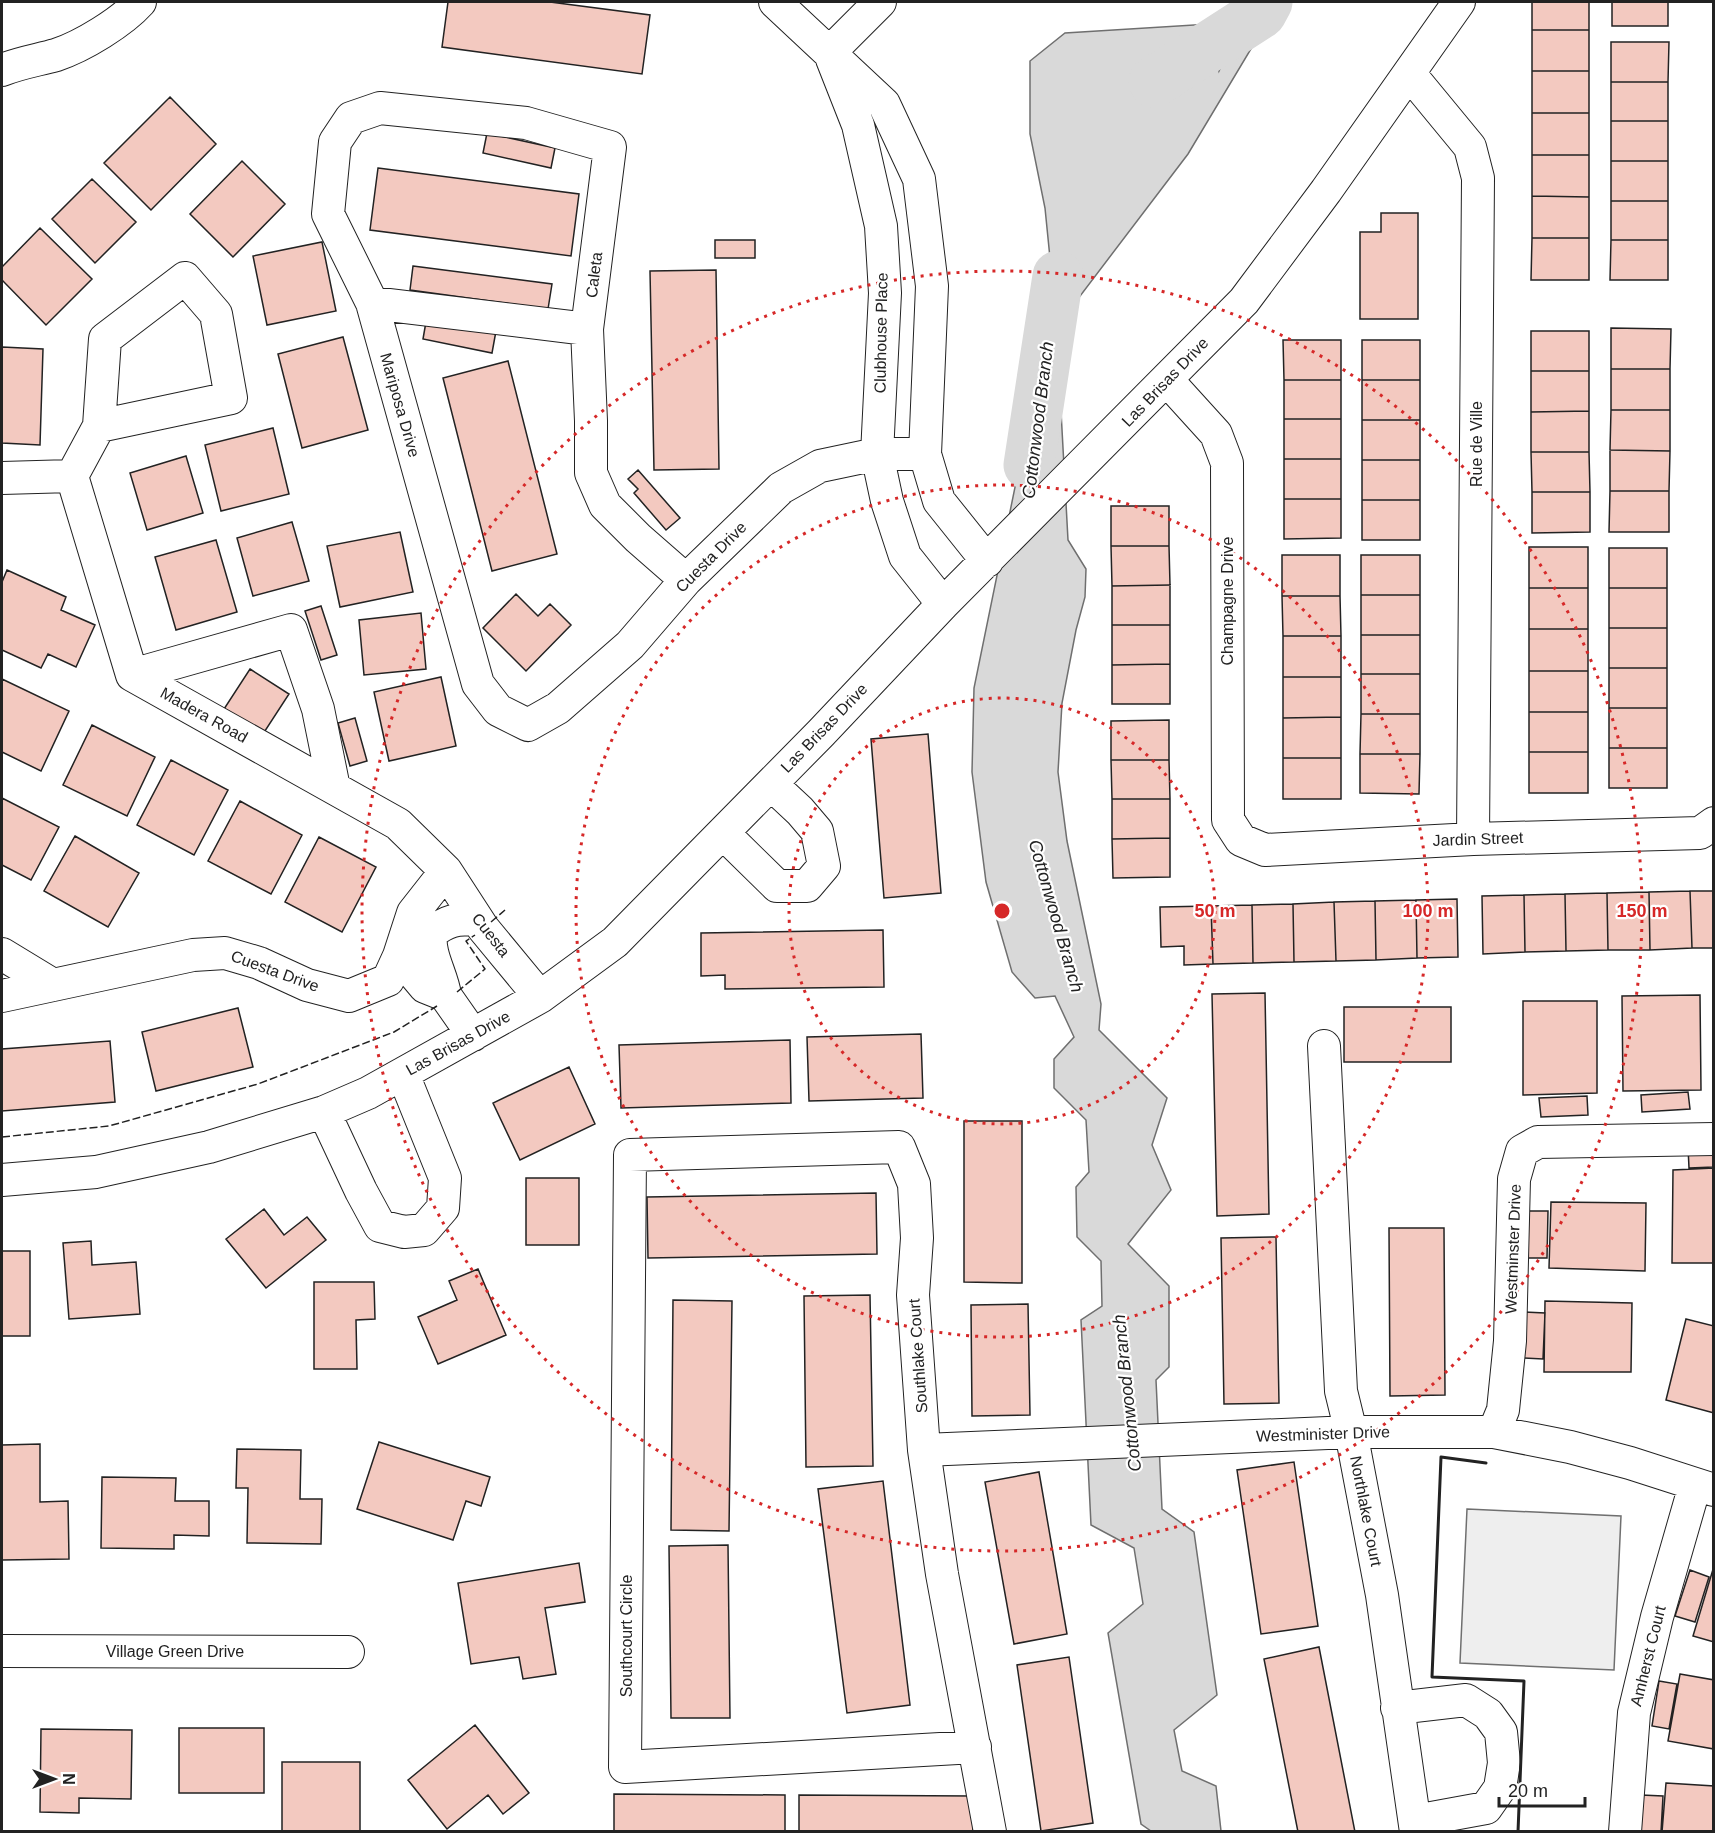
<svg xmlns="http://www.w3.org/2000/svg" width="1715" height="1833" viewBox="0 0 1715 1833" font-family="Helvetica,sans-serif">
<rect width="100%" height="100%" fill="#fff"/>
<!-- green -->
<path fill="#eee" stroke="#6f6f6f" stroke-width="1.5" d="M1467,1509L1621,1516L1614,1670L1460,1663Z"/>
<!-- water -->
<path fill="#d9d9d9" stroke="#6f6f6f" stroke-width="1.5" d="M1250,2H1279L1188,154L1077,300L1061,411L1068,540L1086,569L1085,597L1076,630L1062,703L1058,772L1067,841L1101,1004L1099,1030L1167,1098L1152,1145L1171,1190L1128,1244L1169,1286V1367L1156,1380L1162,1509L1194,1532L1217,1695L1174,1730L1182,1771L1216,1786L1221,1831H1151L1141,1824L1108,1633L1143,1604L1134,1548L1091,1525L1081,1320L1102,1306L1101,1261L1077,1237L1076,1187L1089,1172L1086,1120L1054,1088V1059L1074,1037L1055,996L1035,998L1012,972L986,882L972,772L974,688L1022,453L1046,376L1051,268L1045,208L1030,134V61L1065,33L1210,24L1219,71Z"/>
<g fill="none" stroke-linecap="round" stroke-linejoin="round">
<!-- river -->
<path stroke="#d9d9d9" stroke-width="51" d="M1154,82L1261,13L1267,2
M1029,465L1058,276"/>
</g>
<!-- building -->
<path fill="#f3c9c0" stroke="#222" stroke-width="1.5" d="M448,2H550L650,15L642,74L442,47Z
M1532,2H1589V30H1532Z
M1612,2H1668V26H1612Z
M1532,30H1589V71H1532Z
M1611,42H1669L1668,82H1611Z
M1532,71H1589V113H1532Z
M1611,82H1668V121H1611Z
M170,97L216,144L151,210L104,163Z
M1532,113H1589V155H1532Z
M1611,121H1668V161H1611Z
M487,133L555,148L551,168L483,153Z
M1532,155H1589V197L1532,196Z
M242,161L285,204L233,257L190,214Z
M1611,161H1668V201H1611Z
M378,168L579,194L571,256L370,230Z
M92,179L136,222L95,263L52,219Z
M1532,196L1589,197V238H1532Z
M1611,201H1668V240H1611Z
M1381,213H1418V319H1360V232H1381Z
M40,228L92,279L46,325L2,280V267Z
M1532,238H1589V280H1531Z
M715,240H755V258H715Z
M1611,240H1668V280H1610Z
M322,242L336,311L267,325L253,256Z
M413,266L552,284L548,309L410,290Z
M716,270L719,469L654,470L650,271Z
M427,316L496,331L492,353L423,339Z
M1611,328L1671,329L1670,369H1611Z
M1531,331H1589V371H1531Z
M343,337L368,430L302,448L278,354Z
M1283,340H1341V380H1284Z
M1362,340H1420V380H1362Z
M2,347L43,349L40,445L2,443Z
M508,361L557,554L492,571L443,378Z
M1611,369H1670V410H1611Z
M1531,371H1589V411L1531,412Z
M1284,380H1341V419H1284Z
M1362,380H1420V420H1362Z
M1611,410H1670V451L1610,450Z
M1589,411V452H1531V412Z
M1284,419H1341V459H1284Z
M1362,420H1420V460H1362Z
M273,428L289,494L221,511L205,445Z
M1610,450L1670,451L1669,491H1610Z
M1531,452H1589L1590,492H1532Z
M186,456L203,513L147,530L130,473Z
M1284,459H1341V499H1284Z
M1362,460H1420V500H1362Z
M638,470L680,518L666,530L634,493L638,489L628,479Z
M1610,491H1669V532H1609Z
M1532,492H1590V532L1532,533Z
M1284,499H1341V538L1284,539Z
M1362,500H1420V540H1362Z
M1111,506H1169V546H1111Z
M292,522L309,581L253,596L237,538Z
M400,532L413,592L340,607L327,546Z
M216,540L237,612L176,630L155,557Z
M1111,546H1169L1170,585L1112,586Z
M1529,547H1588V588H1529Z
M1609,548H1667V588H1609Z
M1282,555H1340V596H1282Z
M1361,555H1420V595H1361Z
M7,570L66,597L61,610L95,625L76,667L48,654L41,668L2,650V582Z
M1170,585V625H1112V586Z
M1529,588H1588V629H1529Z
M1609,588H1667V628H1609Z
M516,594L538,616L550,604L571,625L526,671L483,628Z
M1361,595H1420V635H1361Z
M1282,596H1340L1341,636H1283Z
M321,606L337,655L321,660L305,611Z
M421,613L426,669L364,675L359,620Z
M1112,625H1170V664L1112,665Z
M1609,628H1667V668H1609Z
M1529,629H1588V671H1529Z
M1361,635H1420V674H1361Z
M1283,636H1341V677H1283Z
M1170,664V704H1112V665Z
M1609,668H1667V708H1609Z
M250,669L289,694L263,734L224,709Z
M1529,671H1588V712H1529Z
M1361,674H1420V714H1361Z
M441,677L456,746L389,761L374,692Z
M1283,677H1341V717L1283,718Z
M2,679L69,711L41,771L2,752Z
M1609,708H1667V748H1609Z
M1529,712H1588V752H1529Z
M1361,714H1420V754H1360Z
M1341,717V758H1283V718Z
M355,718L367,761L350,766L338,723Z
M1169,720V760H1111V721Z
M92,725L155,757L127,816L63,785Z
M928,734L941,893L884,898L871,739Z
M1609,748H1667V788H1609Z
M1529,752H1588V793H1529Z
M1360,754H1420L1419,794L1360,793Z
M1283,758H1341V799H1283Z
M171,760L228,790L194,855L137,825Z
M1111,760H1169L1170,799H1112Z
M2,798L59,827L31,880L2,865Z
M1112,799H1170V838L1112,839Z
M240,801L302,835L271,894L208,861Z
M75,836L139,873L108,927L44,891Z
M319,837L376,867L342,932L285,902Z
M1170,838V877L1113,878L1112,839Z
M1690,891H1714V948H1692Z
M1690,891L1692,948L1650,950L1649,892Z
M1649,892L1650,950H1608L1607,893Z
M1607,893L1608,950L1566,951L1565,894Z
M1565,894L1566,951L1525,952L1524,895Z
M1524,895L1525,952L1483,954L1482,896Z
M1457,899L1458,957L1417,958L1416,900Z
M1416,900L1417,958L1376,960L1375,901Z
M1375,901L1376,960L1336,961L1334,902Z
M1334,902L1336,961L1294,962L1293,904Z
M1293,904L1294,962L1253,963L1252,905Z
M1252,905L1253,963L1213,964L1211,906Z
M1211,906L1213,964L1184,965V946L1161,947L1160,907Z
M883,930L884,987L725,989V975L701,976V933Z
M1265,993L1269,1214L1217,1216L1212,994Z
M1700,995L1701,1090L1623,1091L1622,996Z
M1523,1001H1597V1093L1523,1095Z
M1344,1007H1451V1062H1344Z
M238,1008L253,1067L156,1091L142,1032Z
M921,1034L923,1098L809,1101L807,1037Z
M790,1040L791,1103L621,1108L619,1045Z
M110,1041L115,1102L2,1111V1049Z
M569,1067L595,1124L520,1160L493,1103Z
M1688,1092L1690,1109L1642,1112L1641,1095Z
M1587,1096L1588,1115L1541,1117L1539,1098Z
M964,1121H1022V1283L964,1282Z
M1714,1146V1167L1689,1168L1688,1147Z
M1714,1168V1263H1672L1673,1170Z
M526,1178H579V1245H526Z
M876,1193L877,1254L648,1258L647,1197Z
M1551,1202L1646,1203L1645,1271L1549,1268Z
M264,1209L284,1235L307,1217L326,1240L266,1288L226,1239Z
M1528,1211H1548L1547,1258H1528Z
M1389,1228H1444L1445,1395L1390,1396Z
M1276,1237L1279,1403L1224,1404L1221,1238Z
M91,1241L92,1265L136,1262L140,1314L69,1319L63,1243Z
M2,1251H30V1336H2Z
M478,1269L506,1335L438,1364L418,1317L457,1300L449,1281Z
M314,1282H374L375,1319L356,1320L357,1369H314Z
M870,1295L873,1466L806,1467L804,1296Z
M673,1300L732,1301L729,1531L671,1530Z
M1545,1301L1632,1303L1631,1372H1544Z
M1028,1304L1030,1415L972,1416L971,1305Z
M1523,1312L1545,1313L1543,1359L1522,1358Z
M1686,1319L1714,1326V1413L1666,1400Z
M379,1442L490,1477L481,1506L466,1501L453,1540L357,1509Z
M40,1444V1502L68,1501L69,1559L2,1560V1445Z
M237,1449L301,1450L300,1499H322L321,1544L247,1543L248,1488H236Z
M1294,1462L1318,1626L1261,1634L1237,1470Z
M1039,1472L1067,1634L1014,1644L985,1482Z
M102,1477L176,1478L175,1501H209V1536L174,1535V1549L101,1548Z
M883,1481L910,1705L847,1713L818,1489Z
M728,1545L730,1718H671L669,1546Z
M579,1563L585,1602L545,1608L556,1674L523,1679L519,1657L471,1664L458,1583Z
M1714,1566V1642L1693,1636Z
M1690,1570L1709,1577L1695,1622L1675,1616Z
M1319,1647L1355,1832H1298L1264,1659Z
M1069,1657L1093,1823L1041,1831L1017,1665Z
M1680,1674L1714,1680V1749L1668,1741Z
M1659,1681L1677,1684L1669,1729L1652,1726Z
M475,1725L529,1793L503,1814L488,1795L447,1829L408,1780Z
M179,1728H264V1793H179Z
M41,1729L132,1730L131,1799L79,1798V1813L40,1812Z
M282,1762H360V1832H282Z
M1666,1783L1714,1786V1832H1662Z
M614,1794L785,1795V1832H614Z
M799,1795L973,1796V1832H799Z
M1641,1795L1663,1796L1661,1832H1639Z"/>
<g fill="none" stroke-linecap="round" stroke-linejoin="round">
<!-- minor casing -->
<g stroke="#222" stroke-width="34">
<path id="minor" d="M775,2L884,104L919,179L932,286L925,454L939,501L987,561
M830,52L880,2
M832,59L858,125L881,226L885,293L877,454L887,501L905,556L943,604
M2,70C19,63 38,60 56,55C83,46 122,22 140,2
M1409,73L1470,147L1478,178L1473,839
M185,278L216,314L231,398L99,426L105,339Z
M372,303L587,329
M1167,380L1216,434L1227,463L1228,820L1241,840L1265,850L1473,839L1700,833L1714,823
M99,426L72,476L132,675L398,824L446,871L483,928L540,997
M2,478L72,476
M686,580L638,538L605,505L591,473V421L587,329L610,147L526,123L380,108L351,118L335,142L328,214L372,303L478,684L498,710L528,725L558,708L630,645L686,580L781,488L820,466L877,454H925
M132,675L291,630L318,709L334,788
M723,833L777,886H807L824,866L817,831L800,811L771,784
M2,954L53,985
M399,956L425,987L445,995L473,1035
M445,995C442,974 428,955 431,933C448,920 456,919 477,919
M2,996L193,955L225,953L259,963L307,985L349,996L388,980L399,956L413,913L446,871
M1324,1046L1341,1391L1351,1432L1382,1595L1416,1832
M324,1112L361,1191L380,1226L404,1232L424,1230L443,1208L445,1178L403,1074
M2,1180L96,1172L209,1147L324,1112L368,1093L540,997L615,942L821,733L943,604L1244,301L1326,191L1459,2
M1494,1432L1503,1410L1510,1341L1514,1179L1522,1151L1538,1142L1714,1139
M924,1450L1351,1432H1494L1570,1447L1630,1463L1714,1490
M2,1651L348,1652
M1397,1708L1466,1700L1488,1714L1501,1732L1504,1763L1500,1788L1486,1808L1415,1821
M975,1747L625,1767L630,1155L899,1147L914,1184L917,1238L913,1295L924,1450L942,1574L990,1832
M1625,1832L1634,1713L1657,1617L1695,1485"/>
</g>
<!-- minor -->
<use href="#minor" stroke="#fff" stroke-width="32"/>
<!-- fence -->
<path stroke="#222" stroke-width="1.5" stroke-dasharray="8 3" stroke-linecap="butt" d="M491,922L505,910
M457,992L485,969L466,941L475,935
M2,1137L109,1126L258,1084L394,1032L437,1006"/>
<!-- wall -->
<path stroke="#222" stroke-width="3" d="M1486,1463L1441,1457L1432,1677L1524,1681L1518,1832"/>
</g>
<!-- distance rings -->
<g fill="none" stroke="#d62828" stroke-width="3" stroke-dasharray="3 6">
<circle cx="1002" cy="911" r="213"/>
<circle cx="1002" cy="911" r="426"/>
<circle cx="1002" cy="911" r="640"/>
</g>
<g text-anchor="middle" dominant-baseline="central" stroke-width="4.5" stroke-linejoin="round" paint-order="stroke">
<!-- street labels -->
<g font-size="16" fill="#222" stroke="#fff">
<text transform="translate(594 275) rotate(-83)">Caleta</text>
<text transform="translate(881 333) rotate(-89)">Clubhouse Place</text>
<text transform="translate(1165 382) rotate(-46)">Las Brisas Drive</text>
<text transform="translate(400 405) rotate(74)">Mariposa Drive</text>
<text transform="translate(1476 444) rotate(-90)">Rue de Ville</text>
<text transform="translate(711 557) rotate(-45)">Cuesta Drive</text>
<text transform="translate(1227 601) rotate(-90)">Champagne Drive</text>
<text transform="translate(204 715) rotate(29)">Madera Road</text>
<text transform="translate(824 728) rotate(-46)">Las Brisas Drive</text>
<text transform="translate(1478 839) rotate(-2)">Jardin Street</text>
<text transform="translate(491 935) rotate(52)">Cuesta</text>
<text transform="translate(275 971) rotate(20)">Cuesta Drive</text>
<text transform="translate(458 1043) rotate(-29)">Las Brisas Drive</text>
<text transform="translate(1513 1249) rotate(-88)">Westminster Drive</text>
<text transform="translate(918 1356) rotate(-94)">Southlake Court</text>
<text transform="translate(1323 1434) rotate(-2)">Westminister Drive</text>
<text transform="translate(1366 1511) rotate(79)">Northlake Court</text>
<text transform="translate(626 1636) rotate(-90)">Southcourt Circle</text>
<text x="175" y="1651">Village Green Drive</text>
<text transform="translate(1648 1656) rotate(-76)">Amherst Court</text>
</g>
<!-- water labels -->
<g font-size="18" font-style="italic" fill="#222" stroke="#fff">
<text transform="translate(1038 420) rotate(-83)">Cottonwood Branch</text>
<text transform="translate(1056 916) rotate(74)">Cottonwood Branch</text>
<text transform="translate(1127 1393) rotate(-96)">Cottonwood Branch</text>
</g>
</g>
<circle cx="1002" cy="911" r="9" fill="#d62828" stroke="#fff" stroke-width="3"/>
<g font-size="18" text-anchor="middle" font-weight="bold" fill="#d62828" stroke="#fff" stroke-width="4.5" stroke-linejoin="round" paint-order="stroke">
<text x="1215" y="917">50 m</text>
<text x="1428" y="917">100 m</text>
<text x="1642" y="917">150 m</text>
</g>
<!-- border -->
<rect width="1715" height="1833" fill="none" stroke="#222222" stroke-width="6"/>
<!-- north arrow -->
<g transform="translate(54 1779) rotate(90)" stroke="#ffffff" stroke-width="4.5" paint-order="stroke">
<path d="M0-4.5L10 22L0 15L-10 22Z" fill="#222222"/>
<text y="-9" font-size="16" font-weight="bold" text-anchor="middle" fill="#222222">N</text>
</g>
<!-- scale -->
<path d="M1499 1797v9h86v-9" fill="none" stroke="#222222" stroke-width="3"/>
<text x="1508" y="1797" font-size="18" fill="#222222" stroke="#ffffff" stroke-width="4.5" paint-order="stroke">20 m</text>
</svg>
